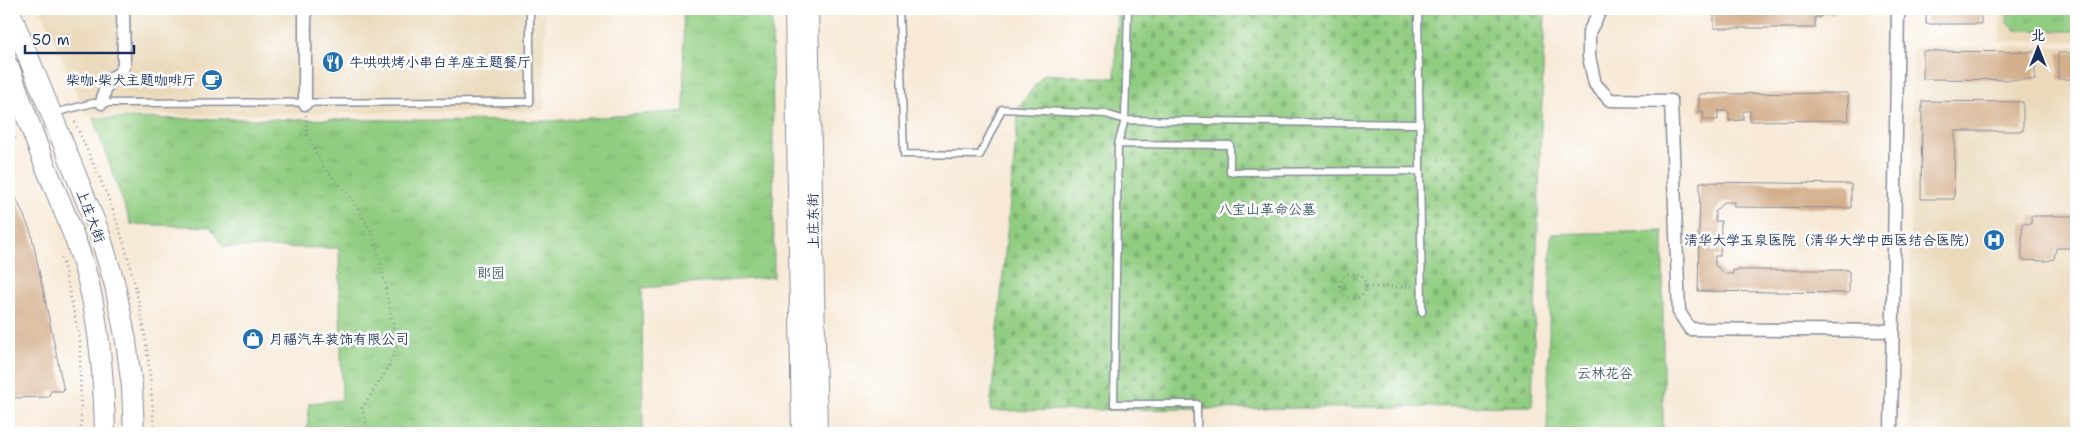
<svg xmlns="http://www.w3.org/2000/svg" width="2085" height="442" viewBox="0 0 2085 442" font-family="'Shantell Sans','LXGW WenKai TC',sans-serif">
<defs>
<pattern id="grass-tufts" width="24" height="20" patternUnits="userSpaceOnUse" patternTransform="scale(1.25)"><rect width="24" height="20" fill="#91cd81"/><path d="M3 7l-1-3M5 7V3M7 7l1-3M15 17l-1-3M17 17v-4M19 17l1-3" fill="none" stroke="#7cb072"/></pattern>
<pattern id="cemetery-stones" width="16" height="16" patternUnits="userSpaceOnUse" patternTransform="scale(1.25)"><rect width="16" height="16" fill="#91cd81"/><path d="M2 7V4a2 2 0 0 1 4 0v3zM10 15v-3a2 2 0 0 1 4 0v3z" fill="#7cb072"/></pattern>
</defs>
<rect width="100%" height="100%" fill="#fff"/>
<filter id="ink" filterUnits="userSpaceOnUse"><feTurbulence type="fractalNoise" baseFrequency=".02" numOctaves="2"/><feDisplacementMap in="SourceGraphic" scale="10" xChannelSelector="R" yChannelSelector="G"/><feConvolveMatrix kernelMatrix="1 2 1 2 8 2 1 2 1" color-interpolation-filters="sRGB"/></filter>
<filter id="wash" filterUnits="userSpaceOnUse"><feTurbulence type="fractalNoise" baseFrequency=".0096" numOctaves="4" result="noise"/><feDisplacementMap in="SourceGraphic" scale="20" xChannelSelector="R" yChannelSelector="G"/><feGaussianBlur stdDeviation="1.12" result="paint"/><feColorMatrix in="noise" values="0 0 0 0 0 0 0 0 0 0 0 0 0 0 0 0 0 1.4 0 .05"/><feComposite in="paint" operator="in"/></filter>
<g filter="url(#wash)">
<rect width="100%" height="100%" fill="#f7e9d6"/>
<!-- built -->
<path fill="#ead9ba" d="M41,9H545L544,111L86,116Z
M2001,9H2076V41H2000Z
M1913,47H2076V433H1908Z"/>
<!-- grass -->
<path fill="url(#grass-tufts)" stroke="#567e70" d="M683,9H772L774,277L642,288L643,433H307L309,403L342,400L339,248L223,247L210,227L131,224L93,118L548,121L684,111Z
M2008,9H2076V31L2016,30L2007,23Z
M1663,231V433H1547L1551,234Z"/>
<!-- cemetery -->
<path fill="url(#cemetery-stones)" stroke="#567e70" d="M1117,9H1545L1532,406L990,411L1019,107L1044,74L1115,78Z"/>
<g id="blocks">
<!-- building -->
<path fill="#d3ae8b" d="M1714,9H1835V13H1821V17H1815V28H1714Z
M1926,9H1981V24H1926Z
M1923,51L2035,52V80L1923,79Z
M2058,53H2076V79H2058Z
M1848,93L1849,120L1750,121V111H1743V120L1729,121V111H1718V120H1704L1703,111L1699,112V94Z
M1922,101L2023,102V131H1955L1954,199H1921Z
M9,182L31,232L64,391H51L48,397L9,398Z
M1700,182L1851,184V208L1734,207V202H1724L1715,211V221H1721L1720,256H1715V265L1725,274H1733V270H1849V293L1698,291Z
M2031,216H2076V248H2056L2054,259L2047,261L2022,260V223L2031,224Z"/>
</g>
</g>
<g filter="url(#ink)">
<use href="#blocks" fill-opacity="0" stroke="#898c9a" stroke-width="1"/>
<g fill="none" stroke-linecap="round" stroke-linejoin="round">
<!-- lane casing -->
<g stroke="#898c9a" stroke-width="9">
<path id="lane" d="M899,9L904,154L980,155L1002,109L1106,114L1125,120L1128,9
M1418,9L1422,312
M54,113L93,103L530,102V9
M1420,124L1125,120L1118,144L1230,145V172L1420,171
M1118,144L1114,404H1197V433"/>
</g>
<!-- street casing -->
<g stroke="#898c9a" stroke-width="15">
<path id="street" d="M305,9V104
M1601,9L1589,32V57L1595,84L1610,100L1671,101L1679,312L1690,329L1893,331
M102,103L107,80L121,73L124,65L123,9
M1891,433L1898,9"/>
</g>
<!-- secondary casing -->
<g stroke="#898c9a" stroke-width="20">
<path id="secondary" d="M794,9L801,433
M809,9L818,433"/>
</g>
<!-- primary casing -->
<g stroke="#898c9a" stroke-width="22">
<path id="primary" d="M9,9L99,232L115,285L126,341L132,387L134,433
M9,67C20,98 31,129 43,160C60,203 80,244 90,289C101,337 104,385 105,433"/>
</g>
<!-- path -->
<path stroke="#898c9a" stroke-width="2.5" stroke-dasharray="1 4" stroke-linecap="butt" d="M306,115L307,134L322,165L350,196L372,232L382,269L397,344L389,367L362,408L369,433
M75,122C85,147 97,171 107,195C137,271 151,352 154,433
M9,124L15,139
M62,258L80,340L81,433
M1340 286a13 13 0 1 1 26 0a13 13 0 1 1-26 0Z
M1366,287H1412
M154,432L257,433"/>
<!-- lane -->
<use href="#lane" stroke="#fff" stroke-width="6"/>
<!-- street -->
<use href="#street" stroke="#fff" stroke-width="12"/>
<!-- secondary -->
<use href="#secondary" stroke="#fff" stroke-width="18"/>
<!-- primary -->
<use href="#primary" stroke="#fff" stroke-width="20"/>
</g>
</g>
<!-- icons -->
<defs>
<g id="restaurant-disc" transform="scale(1.125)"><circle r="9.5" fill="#1f6fb2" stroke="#fff"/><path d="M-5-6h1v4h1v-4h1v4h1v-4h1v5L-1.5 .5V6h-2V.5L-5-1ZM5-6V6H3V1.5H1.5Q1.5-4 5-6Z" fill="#fff"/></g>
<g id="cafe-disc" transform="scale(1.125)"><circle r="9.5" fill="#1f6fb2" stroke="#fff"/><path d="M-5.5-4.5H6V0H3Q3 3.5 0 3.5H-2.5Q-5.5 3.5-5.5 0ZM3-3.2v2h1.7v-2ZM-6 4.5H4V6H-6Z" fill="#fff"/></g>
<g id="hospital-disc" transform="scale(1.125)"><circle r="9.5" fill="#1f6fb2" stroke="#fff"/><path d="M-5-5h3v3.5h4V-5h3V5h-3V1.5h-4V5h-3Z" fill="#fff"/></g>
<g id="shop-disc" transform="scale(1.125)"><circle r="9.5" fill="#1f6fb2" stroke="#fff"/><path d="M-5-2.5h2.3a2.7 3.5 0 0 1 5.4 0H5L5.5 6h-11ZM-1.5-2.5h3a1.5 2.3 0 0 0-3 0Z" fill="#fff"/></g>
</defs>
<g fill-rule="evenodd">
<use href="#restaurant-disc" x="333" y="62"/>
<use href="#cafe-disc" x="212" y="80"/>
<use href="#hospital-disc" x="1994" y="240"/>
<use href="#shop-disc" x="253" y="339"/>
</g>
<g text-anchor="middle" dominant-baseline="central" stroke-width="5" stroke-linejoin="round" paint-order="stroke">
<!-- poi labels -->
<g font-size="14" fill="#1b2f5e" stroke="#fff" text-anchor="start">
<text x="349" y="62">牛哄哄烤小串白羊座主题餐厅</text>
<text x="196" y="80" text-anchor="end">柴咖·柴犬主题咖啡厅</text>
<text x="1978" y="240" text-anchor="end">清华大学玉泉医院（清华大学中西医结合医院）</text>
<text x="269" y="339">月福汽车装饰有限公司</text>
</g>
<!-- park labels -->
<g font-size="14" fill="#3e5e68" stroke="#fff">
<text x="1267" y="209">八宝山革命公墓</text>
<text x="491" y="273">郎园</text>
<text x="1605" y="373">云林花谷</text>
</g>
<!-- street labels -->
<g font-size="14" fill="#1b2f5e" stroke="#fff">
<text transform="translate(91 216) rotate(69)">上庄大街</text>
<text transform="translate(813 221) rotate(-91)">上庄东街</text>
</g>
</g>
<!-- margin -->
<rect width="2085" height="442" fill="none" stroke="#fff" stroke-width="30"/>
<!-- north arrow -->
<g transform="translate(2038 48)" stroke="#ffffff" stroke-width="4" paint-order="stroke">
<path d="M0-4L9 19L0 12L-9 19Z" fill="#1b2f5e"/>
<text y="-8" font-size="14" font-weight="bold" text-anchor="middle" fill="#1b2f5e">北</text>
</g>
<!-- scale -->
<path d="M25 45v8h109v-8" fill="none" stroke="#1b2f5e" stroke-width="2.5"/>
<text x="32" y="45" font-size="15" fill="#1b2f5e" stroke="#ffffff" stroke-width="4" paint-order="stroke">50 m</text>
</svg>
